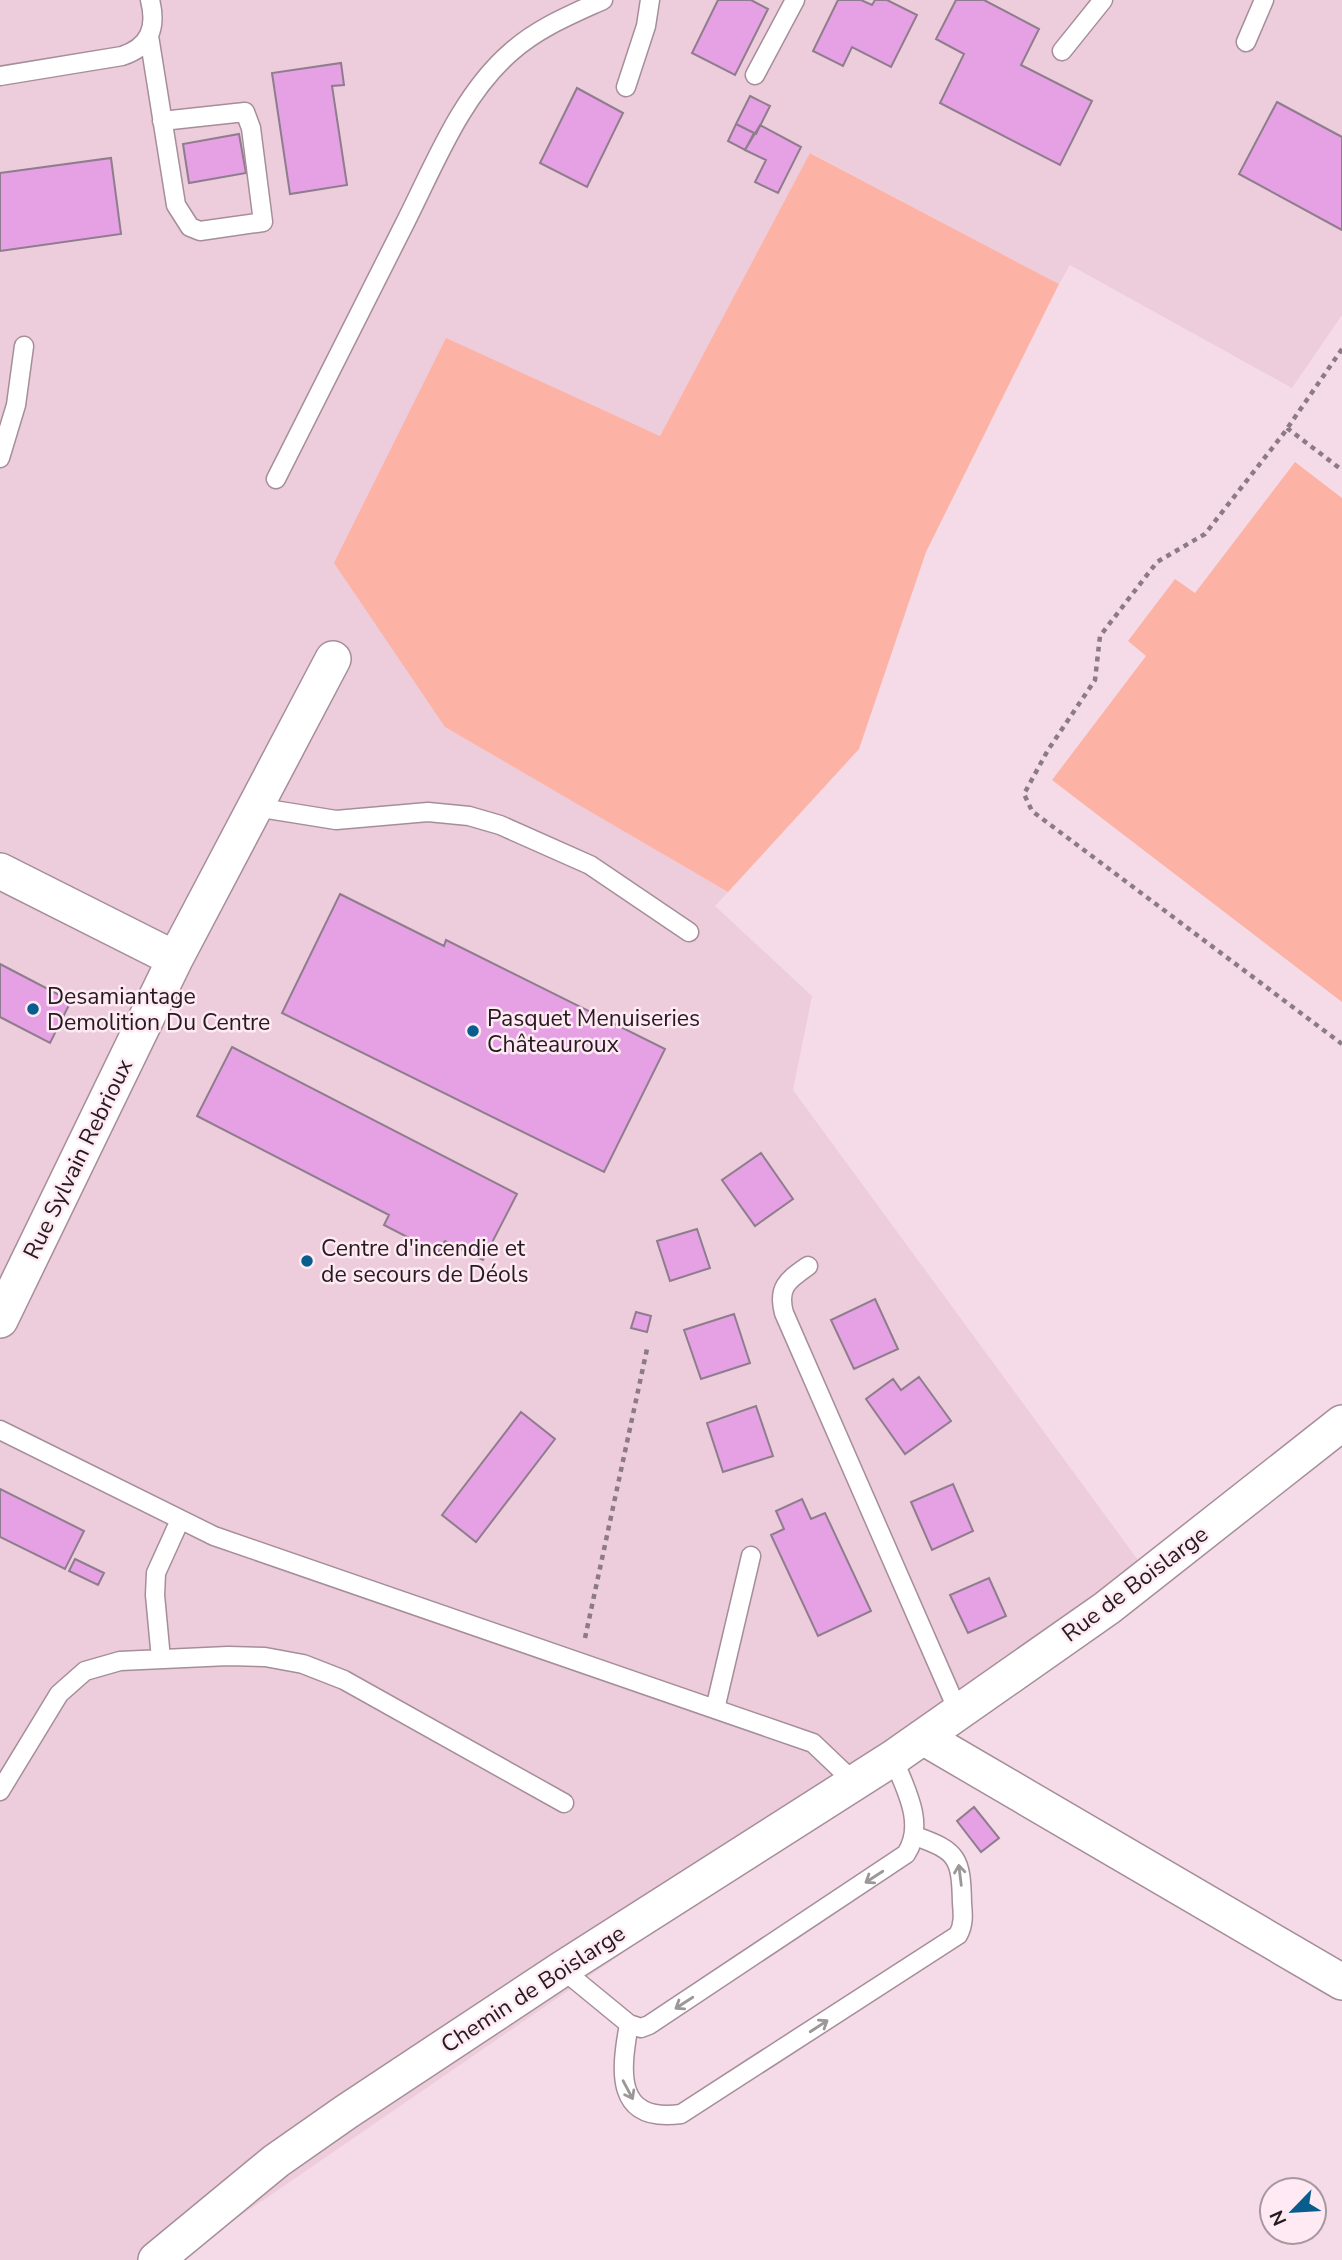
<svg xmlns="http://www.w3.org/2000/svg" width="1342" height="2260" viewBox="0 0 1342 2260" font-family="'Nunito Sans',sans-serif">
<rect width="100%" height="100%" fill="#f5dbe7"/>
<!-- built -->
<path fill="#edccdb" d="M0,0H1342V315L1292,388L1070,265L1059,284L811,153L660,436L446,339L445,727L728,892L715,906L812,996L793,1090L1157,1586L176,2260H0Z"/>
<!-- green -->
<path fill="#fcb3a6" d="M810,153L1059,284L926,552L859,749L728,892L445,727L334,563L446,338L660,436Z
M1295,462L1342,498V1002L1052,780L1146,656L1128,641L1175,579L1195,593Z"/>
<!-- building -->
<path fill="#e5a1e4" stroke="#8e7d8d" stroke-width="2" d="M718,0H751L768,9L735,75L692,53Z
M838,0H861L872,5L875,0H887L917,15L891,67L852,47L843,66L813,51Z
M956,0H984L1039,29L1021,65L1092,101L1060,165L940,103L964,54L936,39Z
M341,63L344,85L332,86L347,185L290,194L272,73Z
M577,88L623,113L587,187L540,163Z
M750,96L770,106L756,134L736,124Z
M1277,102L1342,137V230L1239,174Z
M736,124L754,133L745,150L728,141Z
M760,125L801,147L778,193L755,182L766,160L745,150Z
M239,134L246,173L189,183L183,144Z
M111,158L121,234L0,251V173Z
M340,894L444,946L446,940L665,1049L604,1172L282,1013Z
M0,964L71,1001L50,1043L0,1017Z
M232,1047L517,1194L483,1260L445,1241L438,1253L384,1225L389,1215L197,1116Z
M761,1153L793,1199L755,1226L722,1180Z
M697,1229L710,1268L670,1281L657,1241Z
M875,1299L898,1349L854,1369L831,1320Z
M636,1312L651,1316L647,1332L631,1328Z
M734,1314L750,1363L701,1379L684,1330Z
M919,1377L951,1421L905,1454L866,1399L893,1379L901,1390Z
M756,1406L773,1456L723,1472L707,1423Z
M521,1412L555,1439L476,1542L442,1515Z
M953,1484L973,1531L932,1550L911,1502Z
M0,1489L84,1531L65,1569L0,1537Z
M802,1499L811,1519L825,1513L871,1611L818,1636L771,1535L784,1529L776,1511Z
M75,1559L104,1573L98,1585L69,1571Z
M989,1578L1006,1616L968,1633L950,1595Z
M974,1807L999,1838L981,1852L957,1821Z"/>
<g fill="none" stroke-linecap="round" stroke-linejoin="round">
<!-- lane casing -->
<g stroke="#a68e99" stroke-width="21">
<path id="lane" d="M149,36L176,205L190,227L200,231L263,222L251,128L245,112L162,121
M1246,42L1264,0
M1062,51L1103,0
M755,75L795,0
M0,76L122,56C150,47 157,27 150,0
M626,87L646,26L650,0
M0,458L16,405L24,346
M276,479C319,394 362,309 405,223C434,166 461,95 511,52C538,28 570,15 603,0
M255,807L336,820L428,812L469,816L500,825L590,865L689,932
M808,1266C788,1280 777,1287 784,1313L958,1711
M0,1430L214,1536L813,1743L855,1783
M161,1659L155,1595L156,1573L180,1520
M715,1709L751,1556
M0,1791L59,1694L85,1671L120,1661L228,1656L265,1657L303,1664L344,1680L564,1803
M562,1969L629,2024L641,2028L649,2025L906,1854C926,1824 905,1788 893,1758
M629,2024C621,2069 613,2123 681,2114L958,1935C964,1925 963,1914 962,1903C961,1858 958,1851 915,1836"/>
</g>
<!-- street casing -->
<g stroke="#a68e99" stroke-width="38">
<path id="street" d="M0,871L175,959
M0,1320L175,959L333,659
M923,1737L1342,1982
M156,2260L276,2161L346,2112L562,1969L893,1758L1107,1608L1342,1423"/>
</g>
<!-- path -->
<path stroke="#8c7b83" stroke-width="4.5" stroke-dasharray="5 5" stroke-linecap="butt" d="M1342,349L1284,433L1205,534L1157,562L1100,636L1095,680L1048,750L1024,794L1032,811L1342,1044
M1287,428L1342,470
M585,1638L647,1349"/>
<!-- lane -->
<use href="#lane" stroke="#fff" stroke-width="18"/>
<!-- street -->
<use href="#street" stroke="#fff" stroke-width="35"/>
</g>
<!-- one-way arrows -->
<defs><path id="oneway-shaft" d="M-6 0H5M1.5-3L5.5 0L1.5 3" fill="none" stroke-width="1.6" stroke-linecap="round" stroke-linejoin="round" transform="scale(1.75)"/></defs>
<g stroke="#9c989a">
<use href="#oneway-shaft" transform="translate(960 1875) rotate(-97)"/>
<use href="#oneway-shaft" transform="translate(874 1877) rotate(147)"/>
<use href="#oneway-shaft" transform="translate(684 2003) rotate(147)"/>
<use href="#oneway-shaft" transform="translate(819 2026) rotate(-33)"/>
<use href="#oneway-shaft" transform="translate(628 2090) rotate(62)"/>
</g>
<!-- markers -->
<g fill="#095c8e" stroke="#ffeaf3" stroke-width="2.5">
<circle cx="33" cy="1009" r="7"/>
<circle cx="473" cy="1031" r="7"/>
<circle cx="307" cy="1261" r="7"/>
</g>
<g text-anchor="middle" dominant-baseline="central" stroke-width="5" stroke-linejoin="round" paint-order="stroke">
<!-- poi labels -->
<g font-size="23" fill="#241b1f" stroke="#ffeaf3" text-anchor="start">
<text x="47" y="996">Desamiantage<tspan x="47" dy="26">Demolition Du Centre</tspan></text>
<text x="487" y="1018">Pasquet Menuiseries<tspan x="487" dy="26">Châteauroux</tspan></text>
<text x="321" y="1248">Centre d'incendie et<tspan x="321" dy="26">de secours de Déols</tspan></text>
</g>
<!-- street labels -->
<g font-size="23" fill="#241b1f" stroke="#ffeaf3">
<text transform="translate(78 1159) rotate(-64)">Rue Sylvain Rebrioux</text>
<text transform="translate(1135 1584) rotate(-37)">Rue de Boislarge</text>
<text transform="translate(533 1989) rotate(-33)">Chemin de Boislarge</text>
</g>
</g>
<!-- north arrow -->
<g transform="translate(1293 2211) rotate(245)"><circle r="33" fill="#ffeaf3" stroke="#a7979e" stroke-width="2"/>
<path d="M0-5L12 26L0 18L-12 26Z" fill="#095c8e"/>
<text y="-10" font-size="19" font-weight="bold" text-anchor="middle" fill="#241b1f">N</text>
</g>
</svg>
